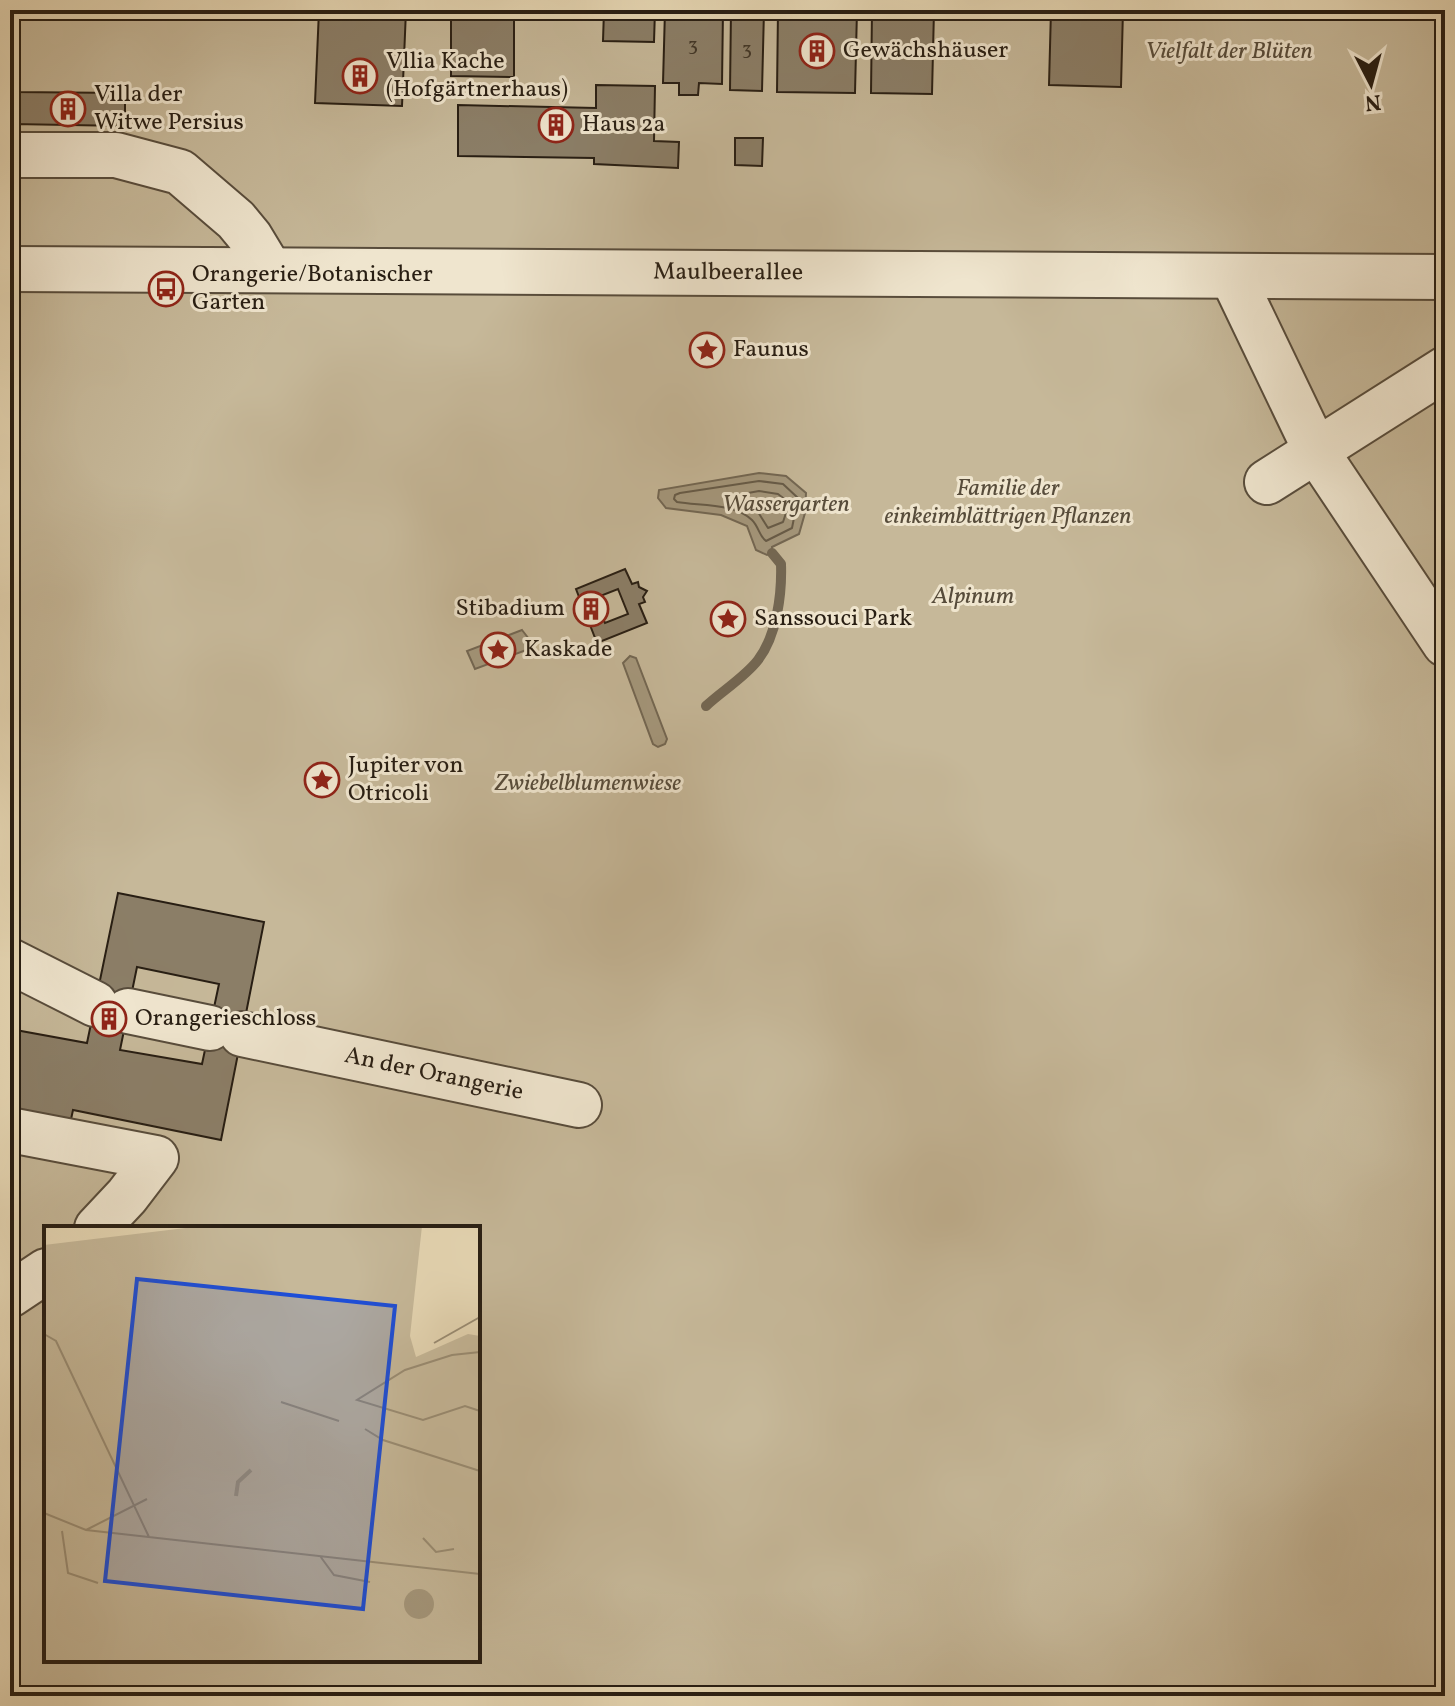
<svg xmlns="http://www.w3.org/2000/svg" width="1455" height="1706" viewBox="0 0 1455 1706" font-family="Vollkorn,serif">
<rect width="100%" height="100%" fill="#e6d7b4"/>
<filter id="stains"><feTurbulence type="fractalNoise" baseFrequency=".0025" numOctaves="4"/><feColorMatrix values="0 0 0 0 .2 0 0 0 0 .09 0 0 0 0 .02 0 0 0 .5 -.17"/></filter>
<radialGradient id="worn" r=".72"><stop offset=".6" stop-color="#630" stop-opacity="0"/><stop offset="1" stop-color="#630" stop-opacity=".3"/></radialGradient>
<!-- green -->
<path fill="#c6b899" stroke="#776b56" stroke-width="2" fill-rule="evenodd" d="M10,10H1445V1696H10ZM46,1228H478V1660H46Z"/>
<!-- water -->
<path fill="#a5987d" stroke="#736753" stroke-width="2" d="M759,473L786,476L806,493L805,513L799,534L772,547V553L767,555L756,550L747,526L721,515L666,508L658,498L659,490Z
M522,630L529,639V649L475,669L467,651Z
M630,656L636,658L667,739L665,744L658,747L653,744L623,663Z"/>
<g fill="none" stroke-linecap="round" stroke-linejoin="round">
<!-- shore -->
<path stroke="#665b48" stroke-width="2" d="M759,481L783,484L798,498L792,528L766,541C759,536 759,527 752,520C734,503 700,506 677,502L674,499L675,495L680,493Z
M759,491L778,494L787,501V510L783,522L768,528L758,512L734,500L737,495Z"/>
<!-- stream -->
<path stroke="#736753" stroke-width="10" d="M706,706C722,691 745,677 758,660C777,635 782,594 781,564L772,553"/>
</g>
<!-- building -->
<path fill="#8b7e67" stroke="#281e13" stroke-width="2" fill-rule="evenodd" d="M319,10H406L402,106L315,103Z
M451,10H514V77L451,76Z
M604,10H655L654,42L603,41Z
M665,10H723L722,84L699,83L698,95H679V83H663Z
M731,10H764L762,91L730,90Z
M778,10H857L855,93L777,92Z
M872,10H934L932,94L871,93Z
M1051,10H1123L1121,87L1049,85Z
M10,74H14L13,92L125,93V126L13,124V142H10Z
M596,85L655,86L654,141L679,142L678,168L594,164V158L458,156V105L596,108Z
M735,138H763L762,166L735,165Z
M625,569L632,584L638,582L639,587L647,591L643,597L645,602L639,604L647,623L597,643L576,589ZM618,589L628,614L605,623L595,598Z
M118,893L264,922L221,1140L73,1110L70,1124L10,1112V1029L87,1043ZM137,967L219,984L202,1064L120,1050Z"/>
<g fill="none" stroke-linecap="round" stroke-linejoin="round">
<!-- minor casing -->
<g stroke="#584c3b" stroke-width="48">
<g id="minor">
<path d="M10,155H116L180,172L236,220L250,237L270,270"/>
<path id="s1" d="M10,269L1445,277"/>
<path d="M1232,276L1316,451L1445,644"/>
<path d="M1267,482L1445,369"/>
<path d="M10,961L95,1004"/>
<path d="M128,1011L210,1028"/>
<path id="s2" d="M242,1034L579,1105"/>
<path d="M10,1130L156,1158L127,1196L97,1228"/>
<path d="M10,1295L46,1271"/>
</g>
</g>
<!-- minor -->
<use href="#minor" stroke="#efe5ce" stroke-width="44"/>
</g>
<!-- icons -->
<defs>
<g id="building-ring" transform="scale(1.8)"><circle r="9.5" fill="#efe5ce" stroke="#8f2418" stroke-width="1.5"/><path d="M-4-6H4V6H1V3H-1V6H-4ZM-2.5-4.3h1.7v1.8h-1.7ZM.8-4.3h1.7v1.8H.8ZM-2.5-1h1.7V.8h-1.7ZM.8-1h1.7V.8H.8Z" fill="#8f2418"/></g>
<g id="bus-ring" transform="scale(1.8)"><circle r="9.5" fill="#efe5ce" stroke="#8f2418" stroke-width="1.5"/><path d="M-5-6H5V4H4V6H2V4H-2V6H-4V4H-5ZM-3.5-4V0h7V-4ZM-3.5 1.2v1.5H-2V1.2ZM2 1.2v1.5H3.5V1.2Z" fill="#8f2418"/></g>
<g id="sight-ring" transform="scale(1.8)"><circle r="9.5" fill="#efe5ce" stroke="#8f2418" stroke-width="1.5"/><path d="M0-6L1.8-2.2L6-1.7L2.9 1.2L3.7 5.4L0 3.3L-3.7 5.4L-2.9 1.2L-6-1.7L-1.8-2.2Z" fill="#8f2418"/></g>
</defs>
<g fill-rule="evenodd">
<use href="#building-ring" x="817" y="51"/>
<use href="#building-ring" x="360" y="76"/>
<use href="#building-ring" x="68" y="109"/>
<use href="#building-ring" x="556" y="125"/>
<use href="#bus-ring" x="166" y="289"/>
<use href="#sight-ring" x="707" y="350"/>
<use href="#building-ring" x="591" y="609"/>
<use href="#sight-ring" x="728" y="619"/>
<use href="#sight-ring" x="498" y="650"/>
<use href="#sight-ring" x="322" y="780"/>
<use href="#building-ring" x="109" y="1019"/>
</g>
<g text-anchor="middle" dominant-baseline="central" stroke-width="6" stroke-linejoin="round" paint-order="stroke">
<!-- number labels -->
<g font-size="20" fill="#413628">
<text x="693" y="46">3</text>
<text x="747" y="50">3</text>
</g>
<!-- poi labels -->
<g font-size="24" fill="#281e13" stroke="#efe5ce" text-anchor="start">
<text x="843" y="51">Gewächshäuser</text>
<text x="386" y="62">Vllia Kache<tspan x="386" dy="28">(Hofgärtnerhaus)</tspan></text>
<text x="94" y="95">Villa der<tspan x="94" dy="28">Witwe Persius</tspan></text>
<text x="582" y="125">Haus 2a</text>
<text x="192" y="275">Orangerie/Botanischer<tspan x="192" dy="28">Garten</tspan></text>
<text x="733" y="350">Faunus</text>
<text x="565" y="609" text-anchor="end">Stibadium</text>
<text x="754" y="619">Sanssouci Park</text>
<text x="524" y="650">Kaskade</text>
<text x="348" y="766">Jupiter von<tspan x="348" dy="28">Otricoli</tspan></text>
<text x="135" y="1019">Orangerieschloss</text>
</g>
<!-- park labels -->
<g font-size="24" font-style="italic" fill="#574c3b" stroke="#efe5ce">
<text x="1229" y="52">Vielfalt der Blüten</text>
<text x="1008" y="489">Familie der<tspan x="1008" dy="28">einkeimblättrigen Pflanzen</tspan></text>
<text x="786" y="505">Wassergarten</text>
<text x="973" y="597">Alpinum</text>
<text x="588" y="784">Zwiebelblumenwiese</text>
</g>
<!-- street labels -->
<g font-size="24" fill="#281e13" stroke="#efe5ce">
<text stroke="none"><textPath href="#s1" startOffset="718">Maulbeerallee</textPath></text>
<text stroke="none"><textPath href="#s2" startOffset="196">An der Orangerie</textPath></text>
</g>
</g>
<!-- overview -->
<g transform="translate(44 1226)">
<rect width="436" height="436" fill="#e6d7b4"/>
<path d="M158,0H378L366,110L372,131L424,108L436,110V436H0V19Z" fill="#c6b899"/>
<path d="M360 378a15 15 0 1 1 30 0a15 15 0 1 1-30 0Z" fill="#a5987d"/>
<path fill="none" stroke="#a5987d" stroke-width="4" d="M192,270L194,256L207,244"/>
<path fill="none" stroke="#9a8d74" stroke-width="2" d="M0,108L12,115L105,311M390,117L436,91M436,126L408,129L361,144L313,174L379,194L421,180L436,185M237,176L295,195M321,203L339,214L436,245M0,287L42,304L436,348M42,304L103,273M18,305L24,347L54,357M379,312L392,326L410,323M276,330L290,349L326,356"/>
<path fill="#1d4ed8" fill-opacity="0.15" stroke="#1d4ed8" stroke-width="4" d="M93,53L351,80L319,383L61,355Z"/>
<rect width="436" height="436" fill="none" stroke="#281e13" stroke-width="4"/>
</g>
<!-- margin -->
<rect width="1455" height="1706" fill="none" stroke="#e6d7b4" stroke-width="40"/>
<rect x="12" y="12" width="1431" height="1682" fill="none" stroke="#281e13" stroke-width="4"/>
<rect x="20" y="20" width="1415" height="1666" fill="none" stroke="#281e13" stroke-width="2"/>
<!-- north arrow -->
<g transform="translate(1371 84) rotate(174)" stroke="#efe5ce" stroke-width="6" paint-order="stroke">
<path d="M0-6L14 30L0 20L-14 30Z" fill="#281e13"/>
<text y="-12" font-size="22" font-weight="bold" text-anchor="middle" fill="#281e13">N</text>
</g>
<rect width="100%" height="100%" filter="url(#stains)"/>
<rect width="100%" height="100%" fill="url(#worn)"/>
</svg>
